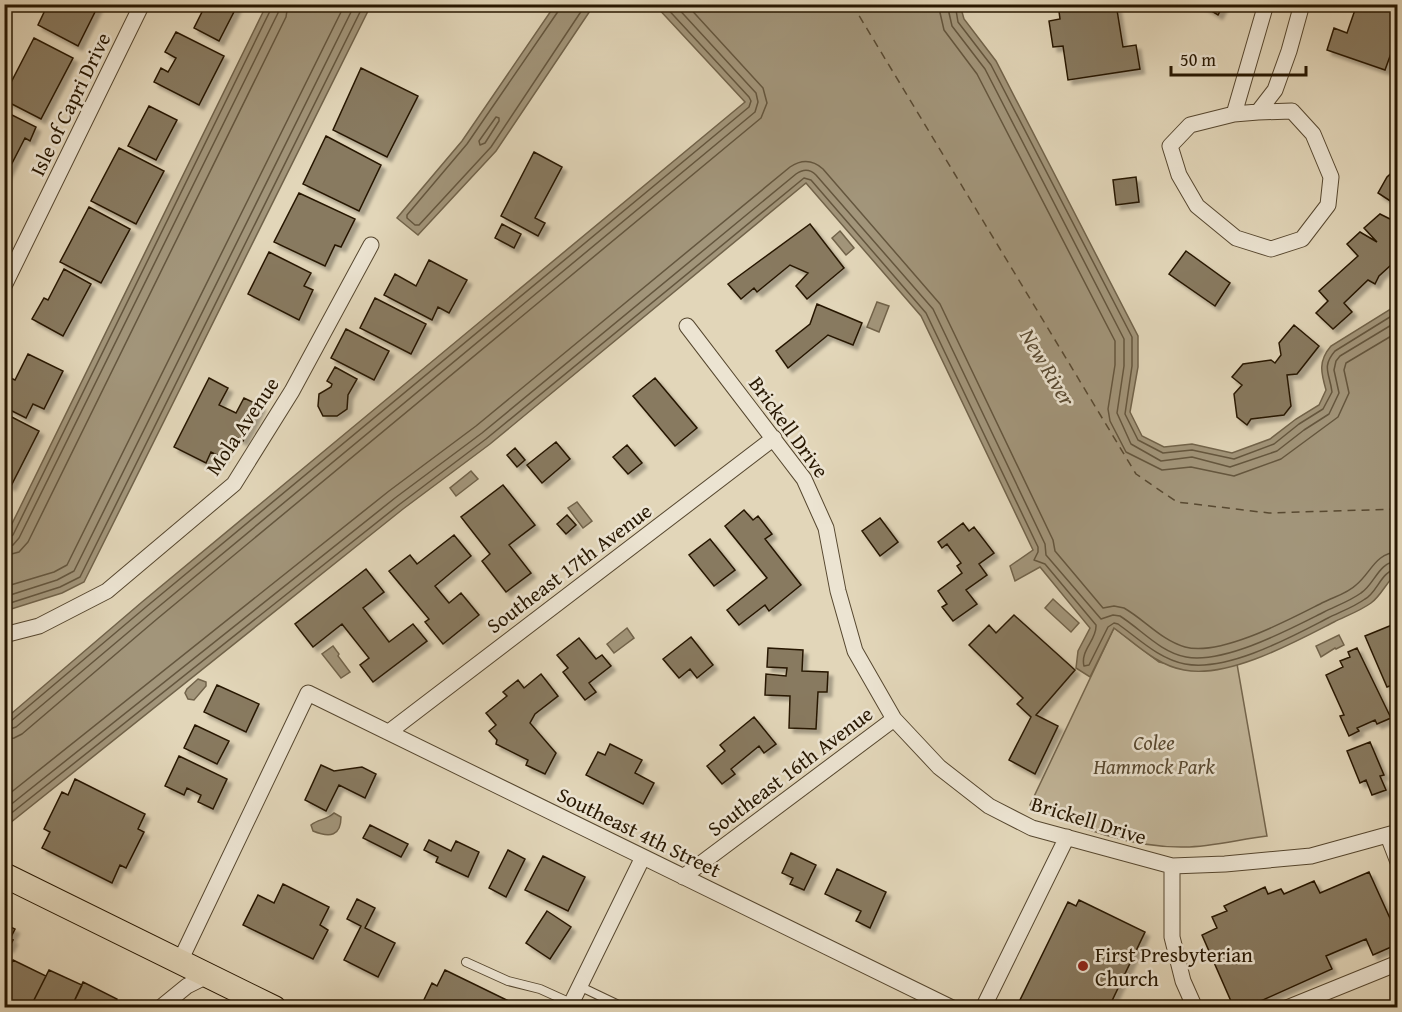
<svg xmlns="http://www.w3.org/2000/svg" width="1402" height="1012" viewBox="0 0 1402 1012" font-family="'Gentium Book Plus',serif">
<defs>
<filter id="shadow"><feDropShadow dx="4.5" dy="4.5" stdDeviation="1.5" flood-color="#0004"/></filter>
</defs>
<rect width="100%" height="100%" fill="#e2d6b9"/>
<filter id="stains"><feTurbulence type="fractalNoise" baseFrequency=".00333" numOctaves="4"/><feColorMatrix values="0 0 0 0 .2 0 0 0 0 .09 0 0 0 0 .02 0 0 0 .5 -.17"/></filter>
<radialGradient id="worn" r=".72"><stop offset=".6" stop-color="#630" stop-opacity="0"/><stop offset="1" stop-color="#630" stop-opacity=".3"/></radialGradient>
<!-- green -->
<path fill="#c2b69a" stroke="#74664e" stroke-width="1.5" d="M1114,628L1159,662L1201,671L1237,664L1267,836C1241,839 1211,847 1185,847C1131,848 1078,828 1030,805Z"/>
<!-- water -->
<path fill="#a2957a" stroke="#71634a" stroke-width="1.5" d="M267,4L371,5L84,582L62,593L5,611V538Z
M555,5H594L496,151L418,235L397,218L462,141Z
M655,5H960L964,19L996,61L1138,336V367L1130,412L1142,436L1164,447L1192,444L1232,453L1270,439L1296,419L1319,405L1326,390C1321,373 1318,361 1331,346L1397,305V573C1387,581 1381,596 1371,603C1360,611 1346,616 1334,622C1295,642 1228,679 1184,670C1156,665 1136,644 1114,628L1090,677L1076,668L1078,651L1090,628L1040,567L1015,581L1010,566L1033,550L921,316L806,183L490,444L403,509L5,827V719L142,602L745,102Z
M840,231L854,248L846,255L832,238Z
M877,302L889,306L879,332L867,327Z
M471,471L478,479L456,496L450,488Z
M577,502L592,521L583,528L568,508Z
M1053,599L1079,623L1071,632L1045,608Z
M627,628L634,638L614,653L607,644Z
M1339,635L1344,645L1336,649L1335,648L1321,657L1316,646Z
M333,646L339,654L338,656L350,672L341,678L322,654Z
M198,679L206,682V686L194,700L188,699L185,693L187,689Z
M334,813L341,817C341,836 330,838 313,831L311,825C318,819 327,820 334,813Z"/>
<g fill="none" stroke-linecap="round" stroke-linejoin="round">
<!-- shore -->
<path stroke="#64563e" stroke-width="1.5" d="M560,4L559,10L467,144L407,215V218L415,225H419L491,147L586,4
M938,4L944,30L977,74L1115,341V365L1108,409L1110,421L1126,452L1162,470L1191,467L1234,476L1281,459L1338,417L1349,393L1344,370L1346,363L1398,332
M947,4L952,26L985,69L1124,339V366L1117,413L1131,444L1161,461L1192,457L1230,467L1277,451L1304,430L1329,414L1339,393L1334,370L1336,361L1340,356L1398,321
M955,4L958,22L991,65L1132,337V366L1125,414L1138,440L1163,453L1192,450L1234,459L1274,444L1299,424L1323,409L1332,392C1330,374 1321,367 1335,351L1398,312
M496,117L499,118V121L485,143L480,145L479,141Z
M4,539L9,538L13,535L271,9L272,4
M4,547L13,545L19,538L278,13L279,4
M4,556L19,552L28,542L286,17L288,4
M4,587L54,572L67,565L345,4
M4,597L57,580L74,571L355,4
M4,605L60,587L80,577L364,4
M4,723L11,721L146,607L749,107L751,101L749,97L663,4
M4,731L16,727L151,613L755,112L758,102L756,93L674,4
M4,740L14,738L22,734L157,619L761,118L767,103L763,88L686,4
M4,798L389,491L476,426L790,167C802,159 813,160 823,169L940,304L1053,540L1055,551L1103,608L1114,606L1124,608C1145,620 1161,640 1185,647C1221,657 1292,618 1324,602C1334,597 1348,593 1356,585C1371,573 1375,553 1398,552
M4,810L395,498L482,433L796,174C803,169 810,169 816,175L933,309L1045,544L1046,555L1101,619L1113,615L1120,616C1142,630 1160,652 1186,657C1225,664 1290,629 1324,612C1336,606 1350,601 1361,593C1375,584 1378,562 1398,561
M4,819L400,504L486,439L804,178L811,180L926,313L1038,547V552L1034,560L1045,564L1096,625C1097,640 1080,650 1084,666L1089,665L1108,627L1114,623L1118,624C1139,639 1159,659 1185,664C1228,672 1291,637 1328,618C1340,612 1354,607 1365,599C1378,592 1381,570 1398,569"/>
<!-- ferry -->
<path stroke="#584931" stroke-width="1.5" stroke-dasharray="8 6" stroke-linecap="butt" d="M852,4L1136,474L1177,502L1269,513L1398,509"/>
</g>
<!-- building -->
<path fill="#887a61" stroke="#271701" stroke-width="1.5" filter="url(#shadow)" d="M48,4H99L78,46L38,25Z
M206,4H238L219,41L194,28Z
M1058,4H1116L1123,47L1136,45L1140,69L1068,80L1063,46L1053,47L1049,21L1060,19Z
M1200,4H1224L1218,15Z
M1357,4H1398V34L1385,70L1327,50L1334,28L1347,33Z
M176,32L224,56L199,105L154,82L161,68L168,72L176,58L165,52Z
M34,38L73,58L41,119L4,100V96Z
M361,68L418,96L387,157L333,130Z
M149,106L177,120L156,160L128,146Z
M4,111L36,127L30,141L25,138L5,177Z
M326,136L381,165L359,211L303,184Z
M119,148L164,171L136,224L91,201Z
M534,152L562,167L535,218L545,223L538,236L501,216Z
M1398,167V206L1378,193L1387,177Z
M1136,177L1139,202L1116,205L1113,180Z
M299,193L355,219L341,247L335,245L325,266L274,242Z
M89,207L130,229L101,283L60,262Z
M1380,214L1394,221L1398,218V273L1391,265L1379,276L1375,284L1368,280L1344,303L1352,312L1333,329L1316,313L1328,301L1319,291L1358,256L1347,244L1360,232L1377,242L1364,228Z
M502,224L521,234L514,248L495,238Z
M810,224L844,268L807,299L796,286L808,273L790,265L757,292L754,288L741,299L728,284Z
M1186,251L1230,283L1215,306L1169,274Z
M269,252L311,273L304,286L313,290L299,320L248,294Z
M429,260L467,280L449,313L438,307L432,320L384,295L395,274L416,286Z
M64,269L91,284L63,336L32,319L44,298L48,300Z
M375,298L426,324L411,354L360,328Z
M817,304L862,323L853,345L828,335L788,368L776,351L810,324Z
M1294,325L1319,346L1297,374L1287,375L1291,406L1284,415L1251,419L1247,425L1237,417L1234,394L1242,385L1232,377L1243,364L1271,360L1275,363L1281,355L1279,343Z
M346,329L389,351L374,380L331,358Z
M28,354L63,371L44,409L33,404L26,418L4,407V375L15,380Z
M335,367L357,379L348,395L347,409L337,416H323L318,406L319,394L331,387L332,384L327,381Z
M209,378L228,388L219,405L236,413L244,398L261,406L243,441L234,436L223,458L211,452L206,463L174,447Z
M655,378L697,428L675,446L633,396Z
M4,413L39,431L11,486L4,483Z
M556,442L570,459L542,483L527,465Z
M627,445L642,463L628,474L613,457Z
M515,448L525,460L517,467L507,455Z
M503,485L535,525L509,545L531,573L506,592L482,561L490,554L461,517Z
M744,510L753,520L758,516L772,534L765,539L801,585L769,611L765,605L739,625L727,610L767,578L725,526Z
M567,515L576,525L566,534L557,524Z
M880,518L898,542L880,556L862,531Z
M963,523L969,531L974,527L994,553L979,564L987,575L966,590L977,604L953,621L942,607L947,604L938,591L962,573L957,566L961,563L947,544L942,548L938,542Z
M454,535L471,556L435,586L449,603L461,593L479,615L443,644L425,622L429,619L389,571L410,555L417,564Z
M710,539L735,570L714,586L689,555Z
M366,569L384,592L363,608L389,642L413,624L427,641L373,682L360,665L369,658L342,624L313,647L295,624Z
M1014,615L1075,670L1036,715L1058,726L1035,774L1009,760L1031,717L1017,704L1023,698L969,645L989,625L996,633Z
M1392,625L1398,636V683L1387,687L1365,636Z
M691,637L713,665L697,678L690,669L679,678L663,659Z
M579,638L596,659L602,655L611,666L589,683L596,692L585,700L563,672L568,668L557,655Z
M768,648L803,650L802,671L828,672L827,692H818L816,729L789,728L790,696L765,695L766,674L786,676L787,668L767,667Z
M1357,648L1391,718L1377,724L1375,720L1357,728L1359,731L1349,736L1340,716L1344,715L1326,675L1343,667L1340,661L1350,657L1348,652Z
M541,674L558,696L535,714L530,723L556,753L545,774L526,765L528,760L496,744L497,740L489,731L496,725L486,713L507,696L503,692L518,680L524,688Z
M217,685L259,704L246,732L204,712Z
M754,717L776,744L764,753L759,746L731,769L735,774L722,784L707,766L725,751L720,745Z
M195,725L229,741L217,764L184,748Z
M1370,742L1384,775L1380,776L1386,790L1372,795L1366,780L1360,783L1347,751Z
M610,744L642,760L635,773L654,783L643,804L586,775L598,752L605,755Z
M179,756L227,779L213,809L198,802L201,795L187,788L184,795L165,786Z
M321,765L334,771L362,767L376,774L365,798L339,785L326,811L305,800Z
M75,779L145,814L138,829L144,832L126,868L120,865L112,883L42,848L50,832L44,829L62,792L68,795Z
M370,825L408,844L401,857L363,838Z
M429,840L451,851L456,841L479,852L468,877L436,862L438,857L424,850Z
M508,850L525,859L506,897L489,888Z
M791,853L816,865L804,890L790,884L793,878L782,873Z
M543,856L585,877L568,911L525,890Z
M837,869L886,892L870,928L856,921L861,911L825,894Z
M1369,872L1398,936V944L1373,955L1366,939L1326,956L1332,969L1245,1008H1234L1202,935L1217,928L1212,917L1227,911L1224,906L1265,887L1268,894L1281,889L1284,894L1314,881L1320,893Z
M283,884L329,907L320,925L328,930L313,959L243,925L258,895L274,903Z
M357,899L375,908L365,928L395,943L378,977L344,960L361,926L347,919Z
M1079,900L1145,932L1110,1005L1115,1008H1037L1020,1000L1068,902L1076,906Z
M547,911L571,927L550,959L526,943Z
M4,924L15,929L10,939L13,940L9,948L4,946Z
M13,960L46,976L30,1008H22L4,999V978Z
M49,970L82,985L71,1008H40L32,1004Z
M445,970L521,1007L520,1008H420L432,983L437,986Z
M83,982L117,999L113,1008H71Z"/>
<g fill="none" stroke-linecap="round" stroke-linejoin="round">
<!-- service casing -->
<g stroke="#56472f" stroke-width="10">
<path id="service" d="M466,962L508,981L540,989L571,1003
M579,986L625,1008"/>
</g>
<!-- minor casing -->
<g stroke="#56472f" stroke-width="17">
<path id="minor" d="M1258,112L1292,111L1313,134L1331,177L1328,205L1302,239L1271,249L1236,238L1197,206L1179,175L1170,146L1190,125L1234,114L1258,112L1275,90L1289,51L1302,4
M1234,114L1266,4
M4,286L142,4
M687,326L804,479L826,528L838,591L855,651L894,719L939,767L989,806L1032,828L1172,866L1225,864L1311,856L1398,832
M4,635L39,626L107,591L234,484L292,391L371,245
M389,732L774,438
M1388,836L1398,862
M1172,866V937L1183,981L1195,1008
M683,877L894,719
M180,961L308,693L952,1008
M160,1008L187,986L209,975
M569,1008L643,857
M983,1008L1067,837
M1287,1008L1398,963"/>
</g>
<!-- primary casing -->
<g stroke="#271701" stroke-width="26">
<path id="primary" d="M4,875L274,1008"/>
</g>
<!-- service -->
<use href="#service" stroke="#ece4d2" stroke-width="8"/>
<!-- minor -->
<use href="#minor" stroke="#ece4d2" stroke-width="15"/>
<!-- primary -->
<use href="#primary" stroke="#e2d6b9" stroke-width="24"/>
</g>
<!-- markers -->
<circle fill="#8f2418" stroke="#ece4d2" stroke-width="2" cx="1083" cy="966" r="6"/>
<g text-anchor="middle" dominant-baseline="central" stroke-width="5" stroke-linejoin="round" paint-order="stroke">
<!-- street labels -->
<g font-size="21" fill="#271701" stroke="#ece4d2">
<text transform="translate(70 104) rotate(-64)">Isle of Capri Drive</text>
<text transform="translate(242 426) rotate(-56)">Mola Avenue</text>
<text transform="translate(789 427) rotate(54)">Brickell Drive</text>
<text transform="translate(569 568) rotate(-37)">Southeast 17th Avenue</text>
<text transform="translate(790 771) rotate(-37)">Southeast 16th Avenue</text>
<text transform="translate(1089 820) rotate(17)">Brickell Drive</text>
<text transform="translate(639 832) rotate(26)">Southeast 4th Street</text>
</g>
<!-- park labels -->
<g font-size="21" font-style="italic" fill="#56472f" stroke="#ece4d2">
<text x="1154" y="742">Colee<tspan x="1154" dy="24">Hammock Park</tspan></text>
</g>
<!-- poi labels -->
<g font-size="21" fill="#271701" stroke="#ece4d2" text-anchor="start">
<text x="1095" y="954">First Presbyterian<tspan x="1095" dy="24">Church</tspan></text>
</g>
<!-- water labels -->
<g font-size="22" font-style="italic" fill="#584931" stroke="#ece4d2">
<text transform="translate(1048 367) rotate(59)">New River</text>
</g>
</g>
<!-- margin -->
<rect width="1402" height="1012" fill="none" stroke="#e2d6b9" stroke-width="24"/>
<rect x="6" y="6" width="1390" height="1000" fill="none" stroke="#271701" stroke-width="3"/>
<rect x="12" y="12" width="1378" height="988" fill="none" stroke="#271701" stroke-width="1.5"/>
<!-- scale -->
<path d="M1171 66v9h135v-9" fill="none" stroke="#271701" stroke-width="3"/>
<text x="1180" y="66" font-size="18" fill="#271701" stroke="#ece4d2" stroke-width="4.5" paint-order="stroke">50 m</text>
<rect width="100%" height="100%" filter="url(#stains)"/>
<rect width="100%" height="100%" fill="url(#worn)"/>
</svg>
